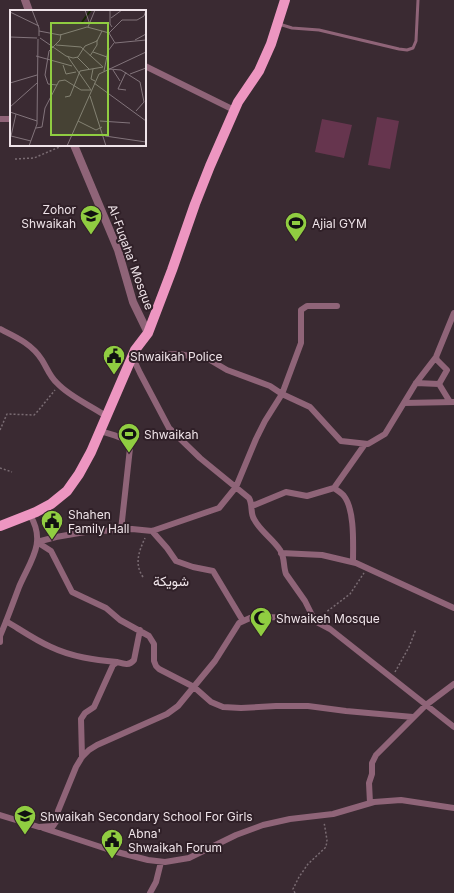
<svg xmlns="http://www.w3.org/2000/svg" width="454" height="893" viewBox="0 0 454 893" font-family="Inter,Vazirmatn,sans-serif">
<rect width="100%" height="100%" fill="#3a2a32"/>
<!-- building -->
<path fill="#66354e" d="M377,117L399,121L390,169L368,165Z
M322,119L352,125L344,158L315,152Z"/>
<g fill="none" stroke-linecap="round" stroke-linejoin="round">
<!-- path -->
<path stroke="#7a6c73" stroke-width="1.5" stroke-dasharray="2 2" stroke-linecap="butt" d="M15,159L34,158L64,145
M0,430L7,414L34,415L38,411L55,390
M0,468L12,472
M143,577C134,564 139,551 145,538
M321,616L350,594L364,573
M395,672L409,647L416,629
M295,893L293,889L299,877L308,864L326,847L327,840L324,822"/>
<!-- service -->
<path stroke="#8f6478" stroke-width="3" d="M279,24L292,28L319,30L399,49L407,50L413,48L416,41L418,0"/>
<!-- minor -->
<path stroke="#8f6478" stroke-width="6" d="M145,66L234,110
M0,119H11
M0,329C16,337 32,344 42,360C47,368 50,377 57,383C70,397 90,405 106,416
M416,383L439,384L447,370L437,360L436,357
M439,384L450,402
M404,403L454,402
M100,431C109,434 128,437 130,448L121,530
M334,488L365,444
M252,506L286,492L307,496L334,488C338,491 342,493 344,496C355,510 353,545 353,562
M152,531L167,548L176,561L193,567L213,571L243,621
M37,542L51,551L72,592L106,608L120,620L149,636L154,644V661L156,666L159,669L194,687L211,702L223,707L241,708L276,706H308L346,711L413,717
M37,542L56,537L85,532L132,529L152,531L219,508L236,487L256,439L265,421L282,394L301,343V310L307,306H337
M281,553L322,555L356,563L454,608
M6,621C21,630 35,640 51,647C72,657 95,660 117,662
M315,621L305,601L286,574C283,566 285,557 280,550C273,539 260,531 254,519C250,513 253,505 249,498L200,458L169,428L140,373L132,356L179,354L210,360L227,370L270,386L282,394L310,407L341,441L368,444L385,434L416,383L436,357L454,313
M0,642V636C7,620 13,603 19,587C30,561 47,543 30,515
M82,757L81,719L85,713L94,707L113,665L117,662C124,664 129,666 134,660L140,630
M370,803L369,783L372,774V763L376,755L426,705L454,684
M0,815L39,827L53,826L57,820L58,811L76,767L82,757L89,750L97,745L167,714L178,706L215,661L239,623L250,618L262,617L305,618L315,621L330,629L454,727
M43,828L113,851L148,860L165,862L189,858L236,835L263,825L290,819L333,814L374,802L401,800L454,808
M150,893L156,882L161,862"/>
<!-- tertiary -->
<path stroke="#8f6478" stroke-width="8" d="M25,0L29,11
M74,145L118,250L133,302L148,333"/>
<!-- primary -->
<path stroke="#ed96c1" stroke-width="10" d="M0,526L36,512L51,504L67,491L79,474L91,452L135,350L148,333L172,270L195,204L210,166L238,102L259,71L271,44L285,0"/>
</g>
<!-- icons -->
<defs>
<g id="school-pin" transform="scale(1.15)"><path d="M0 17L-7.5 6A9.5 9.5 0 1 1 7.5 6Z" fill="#90cd41" stroke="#302028"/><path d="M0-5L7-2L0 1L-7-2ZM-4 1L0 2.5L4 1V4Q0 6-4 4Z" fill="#111"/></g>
<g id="stadium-pin" transform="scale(1.15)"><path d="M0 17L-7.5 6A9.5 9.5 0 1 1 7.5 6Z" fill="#90cd41" stroke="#302028"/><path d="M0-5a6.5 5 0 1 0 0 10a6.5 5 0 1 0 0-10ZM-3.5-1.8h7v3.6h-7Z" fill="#111"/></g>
<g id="civic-pin" transform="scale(1.15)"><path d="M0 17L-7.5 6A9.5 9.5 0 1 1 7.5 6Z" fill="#90cd41" stroke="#302028"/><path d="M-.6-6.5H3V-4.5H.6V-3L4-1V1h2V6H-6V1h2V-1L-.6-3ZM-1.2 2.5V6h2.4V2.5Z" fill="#111"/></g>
<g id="mosque-pin" transform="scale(1.15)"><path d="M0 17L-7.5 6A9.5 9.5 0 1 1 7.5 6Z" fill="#90cd41" stroke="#302028"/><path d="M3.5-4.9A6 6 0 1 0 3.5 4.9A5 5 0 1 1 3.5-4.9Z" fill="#111"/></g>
</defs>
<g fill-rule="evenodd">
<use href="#school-pin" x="91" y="216"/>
<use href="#stadium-pin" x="296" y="223"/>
<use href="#civic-pin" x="114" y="356"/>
<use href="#stadium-pin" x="129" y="434"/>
<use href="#civic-pin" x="52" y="521"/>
<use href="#mosque-pin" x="261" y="618"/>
<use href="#school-pin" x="25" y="816"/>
<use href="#civic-pin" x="112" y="840"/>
</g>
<g text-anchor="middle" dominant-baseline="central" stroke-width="4" stroke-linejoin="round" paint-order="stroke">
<!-- poi labels -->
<g font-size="12" fill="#efe4e9" stroke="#302028" text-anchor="start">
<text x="76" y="209" text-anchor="end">Zohor<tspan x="76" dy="14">Shwaikah</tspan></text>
<text x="312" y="223">Ajial GYM</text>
<text x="130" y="356">Shwaikah Police</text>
<text x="144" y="434">Shwaikah</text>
<text x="68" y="514">Shahen<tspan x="68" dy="14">Family Hall</tspan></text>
<text x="276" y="618">Shwaikeh Mosque</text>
<text x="40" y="816">Shwaikah Secondary School For Girls</text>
<text x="128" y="833">Abna'<tspan x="128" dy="14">Shwaikah Forum</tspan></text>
</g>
<!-- street labels -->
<g font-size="12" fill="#efe4e9" stroke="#302028">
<text transform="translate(131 257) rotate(70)">Al-Fuqaha' Mosque</text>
</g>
<!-- quarter labels -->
<g font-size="14" fill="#efe4e9" stroke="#302028">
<text x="171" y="580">شويكة</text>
</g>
</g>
<!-- overview -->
<g transform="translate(10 10)">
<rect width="136" height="136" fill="#3a2a32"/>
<path fill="none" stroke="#162602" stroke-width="2" d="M72,12L81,0"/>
<path fill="none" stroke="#82747b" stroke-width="1" d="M22,0L29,18V26M75,0L79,12M100,0V14L102,17M0,2L29,16M101,8L112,0M78,17L85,0M29,21L50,25L77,17L92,21M99,23L112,10H127L134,6L136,0M0,27L27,28M30,28L56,46L63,48L68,47L75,36L87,31L92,21L99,23L105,33L136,30M125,30L136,24M46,35L71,37L93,57L70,61L60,86L55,87M83,42L97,47M26,46L62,56M80,46L87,35V30M67,47L79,59M53,55L56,64L66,62M83,59L81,69L85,71M99,59L111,60L130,72L134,92L126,101M103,60L110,71M94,61L98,41L104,33M116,62L108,79L116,80M120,64L136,58M0,73L27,65M84,73L136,111M47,75L38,74L35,65L39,41L50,30L51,24M80,86L96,136M0,97L27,73M0,102L27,111M68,111L86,120L92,117M90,111L120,113M26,118L32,117L35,98L49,71L55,70L71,80H81L58,47M1,126L6,104M1,126L21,131M95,126L136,132M19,136L27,114L28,29M57,136L89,64L136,42"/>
<path fill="#90cd41" fill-opacity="0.15" stroke="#90cd41" stroke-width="2" d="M41,13H98V125H41Z"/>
<rect width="136" height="136" fill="none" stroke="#efe4e9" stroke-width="2"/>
</g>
</svg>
